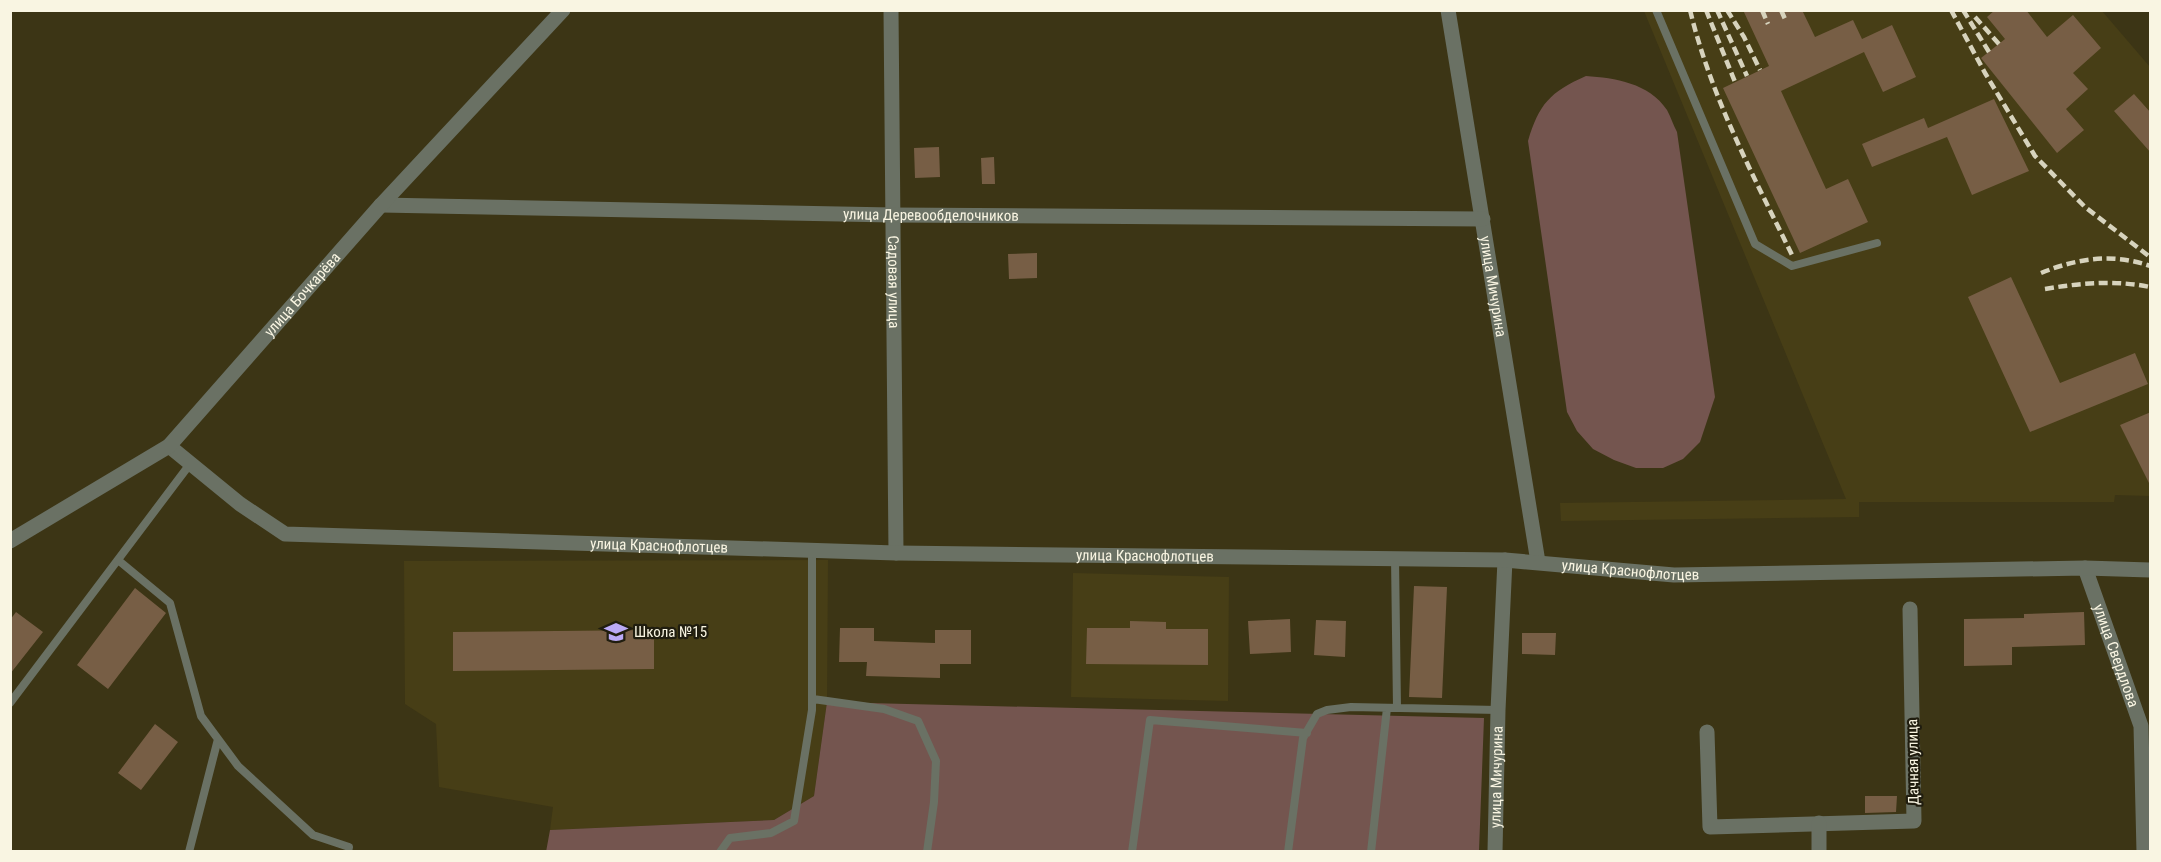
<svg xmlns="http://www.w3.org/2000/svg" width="2161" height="862" viewBox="0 0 2161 862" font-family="'Roboto Condensed',sans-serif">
<rect width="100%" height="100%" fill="#3c3515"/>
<!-- built -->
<path fill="#473e16" d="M1644,11H2102L2150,67V496L2115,495L2114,502H1859V517L1561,521L1560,503L1846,499Z
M828,560L827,702L814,796L774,820L550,830L553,807L439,787L436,724L405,704L404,561Z
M1073,573L1229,577L1228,701L1071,697Z"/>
<!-- green -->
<path fill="#74554f" d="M1586,76C1615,78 1649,83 1667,110C1671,117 1673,125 1677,132L1715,397L1700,442L1683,459L1663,468H1636L1614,460L1593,449L1577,431L1567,412L1528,141C1539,104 1550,92 1586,76Z
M827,702L1484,718L1479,851L546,852L550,830L774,820L814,796Z"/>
<!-- building -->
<path fill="#775e45" d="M1743,10H1802L1815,37L1853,20L1862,39L1892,25L1916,77L1883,92L1864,52L1781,91L1826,189L1848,179L1868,222L1800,253L1723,88L1769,66Z
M1995,10H2026L2047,37L2073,15L2101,48L2073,73L2088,89L2066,109L2084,130L2057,153L1981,58L2005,39L1987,17Z
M2134,94L2151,113V153L2114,111Z
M1994,99L2029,171L1972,195L1947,137L1872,167L1862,144L1924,118L1928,128Z
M939,147L940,177L915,178L914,148Z
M994,157L995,184H982L981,158Z
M1037,253V278L1009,279L1008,254Z
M2011,277L2060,383L2135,353L2148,384L2030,432L1968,297Z
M2151,412V487L2120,425Z
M1414,586L1447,587L1442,698L1409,697Z
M135,588L166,613L108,689L77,665Z
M16,612L43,632L10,674V620Z
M2084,612L2085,645L2012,647V665L1964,666V619L2024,618V614Z
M1290,619L1291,652L1250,654L1248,621Z
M1316,620L1346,621L1345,657L1314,655Z
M1130,621L1166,622V629H1208V665L1086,664L1087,628H1130Z
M840,628H874V641L935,643V630H971V664H940V678L866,676L867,662H839Z
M654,630V669L453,671V632Z
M1522,633H1556L1555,655L1522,654Z
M155,724L178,742L141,790L118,773Z
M1865,796H1897L1896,812L1865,813Z"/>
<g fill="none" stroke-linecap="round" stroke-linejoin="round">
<!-- service -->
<path stroke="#6a7164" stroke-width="8" d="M1656,10L1755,244L1792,266L1877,243
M1395,558L1397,708
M118,560L170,603L201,716L238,766L313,835L349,847L348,852
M813,699L884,709L918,721L936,761L934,802L927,852
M10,703L190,464
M189,852L218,739
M720,852L730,838L771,833L794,821L812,710V550
M1132,852L1150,720L1307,733
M1288,852L1303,738L1317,714L1327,710L1351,707L1498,710
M1371,852L1387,708"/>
<!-- minor -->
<g stroke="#6a7164" stroke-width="15">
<path id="s1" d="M891,10L896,553"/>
<path id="s2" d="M1448,10L1538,562"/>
<path id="s3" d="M381,205L892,215L1483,219"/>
<path id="s4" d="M2085,568L2141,726L2144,852"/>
<path d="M1707,732L1710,827L1914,821L1910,609"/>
<path id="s5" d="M1495,852L1498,710L1505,560"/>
<path d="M1819,852V823"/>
</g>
<!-- tertiary -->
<g stroke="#6a7164" stroke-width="15">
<path id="s6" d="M169,446L240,504L285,534L896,553L1505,560L1674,575L2085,568L2150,570"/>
<path id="s7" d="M10,541L169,446L381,205L563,10"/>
</g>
<!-- rail -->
<path stroke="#d7d3bd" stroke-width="4.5" stroke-dasharray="9 4.5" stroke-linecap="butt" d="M1690,10C1711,97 1753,175 1792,255
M1706,10L1735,82
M1717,10L1747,76
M1727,10L1744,37L1760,70
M1762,10L1768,24
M1781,10L1785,19
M1951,10L1985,73L2035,156L2085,207L2150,257
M1963,10L1989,52
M1975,17L1999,44
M2041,273C2078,258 2113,253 2150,266
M2045,289C2080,283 2116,280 2150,287"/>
</g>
<!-- icons -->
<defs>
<g id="school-bare" transform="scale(1.8)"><path d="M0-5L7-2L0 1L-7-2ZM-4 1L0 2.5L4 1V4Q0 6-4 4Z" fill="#bbaaf6" stroke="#201d0f" stroke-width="2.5" paint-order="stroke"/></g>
</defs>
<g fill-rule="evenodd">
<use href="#school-bare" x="616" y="632"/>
</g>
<g text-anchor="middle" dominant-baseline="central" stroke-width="4.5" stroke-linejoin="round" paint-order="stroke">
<!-- street labels -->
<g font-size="15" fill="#f9f5e2" stroke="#201d0f">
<text stroke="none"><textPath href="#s3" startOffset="550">улица Деревообделочников</textPath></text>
<text stroke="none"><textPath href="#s1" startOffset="272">Садовая улица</textPath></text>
<text stroke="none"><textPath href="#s2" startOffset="280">улица Мичурина</textPath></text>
<text stroke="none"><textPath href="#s7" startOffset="387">улица Бочкарёва</textPath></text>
<text stroke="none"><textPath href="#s6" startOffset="520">улица Краснофлотцев</textPath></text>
<text stroke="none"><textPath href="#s6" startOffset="1006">улица Краснофлотцев</textPath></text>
<text stroke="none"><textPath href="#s6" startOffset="1492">улица Краснофлотцев</textPath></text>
<text stroke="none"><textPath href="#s4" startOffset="93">улица Свердлова</textPath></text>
<text transform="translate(1913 762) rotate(-91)">Дачная улица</text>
<text stroke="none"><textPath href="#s5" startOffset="75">улица Мичурина</textPath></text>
</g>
<!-- poi labels -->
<g font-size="15" fill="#f9f5e2" stroke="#201d0f" text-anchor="start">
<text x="634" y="632">Школа №15</text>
</g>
</g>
<!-- border -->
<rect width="2161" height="862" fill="none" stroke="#f9f5e2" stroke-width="24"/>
</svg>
